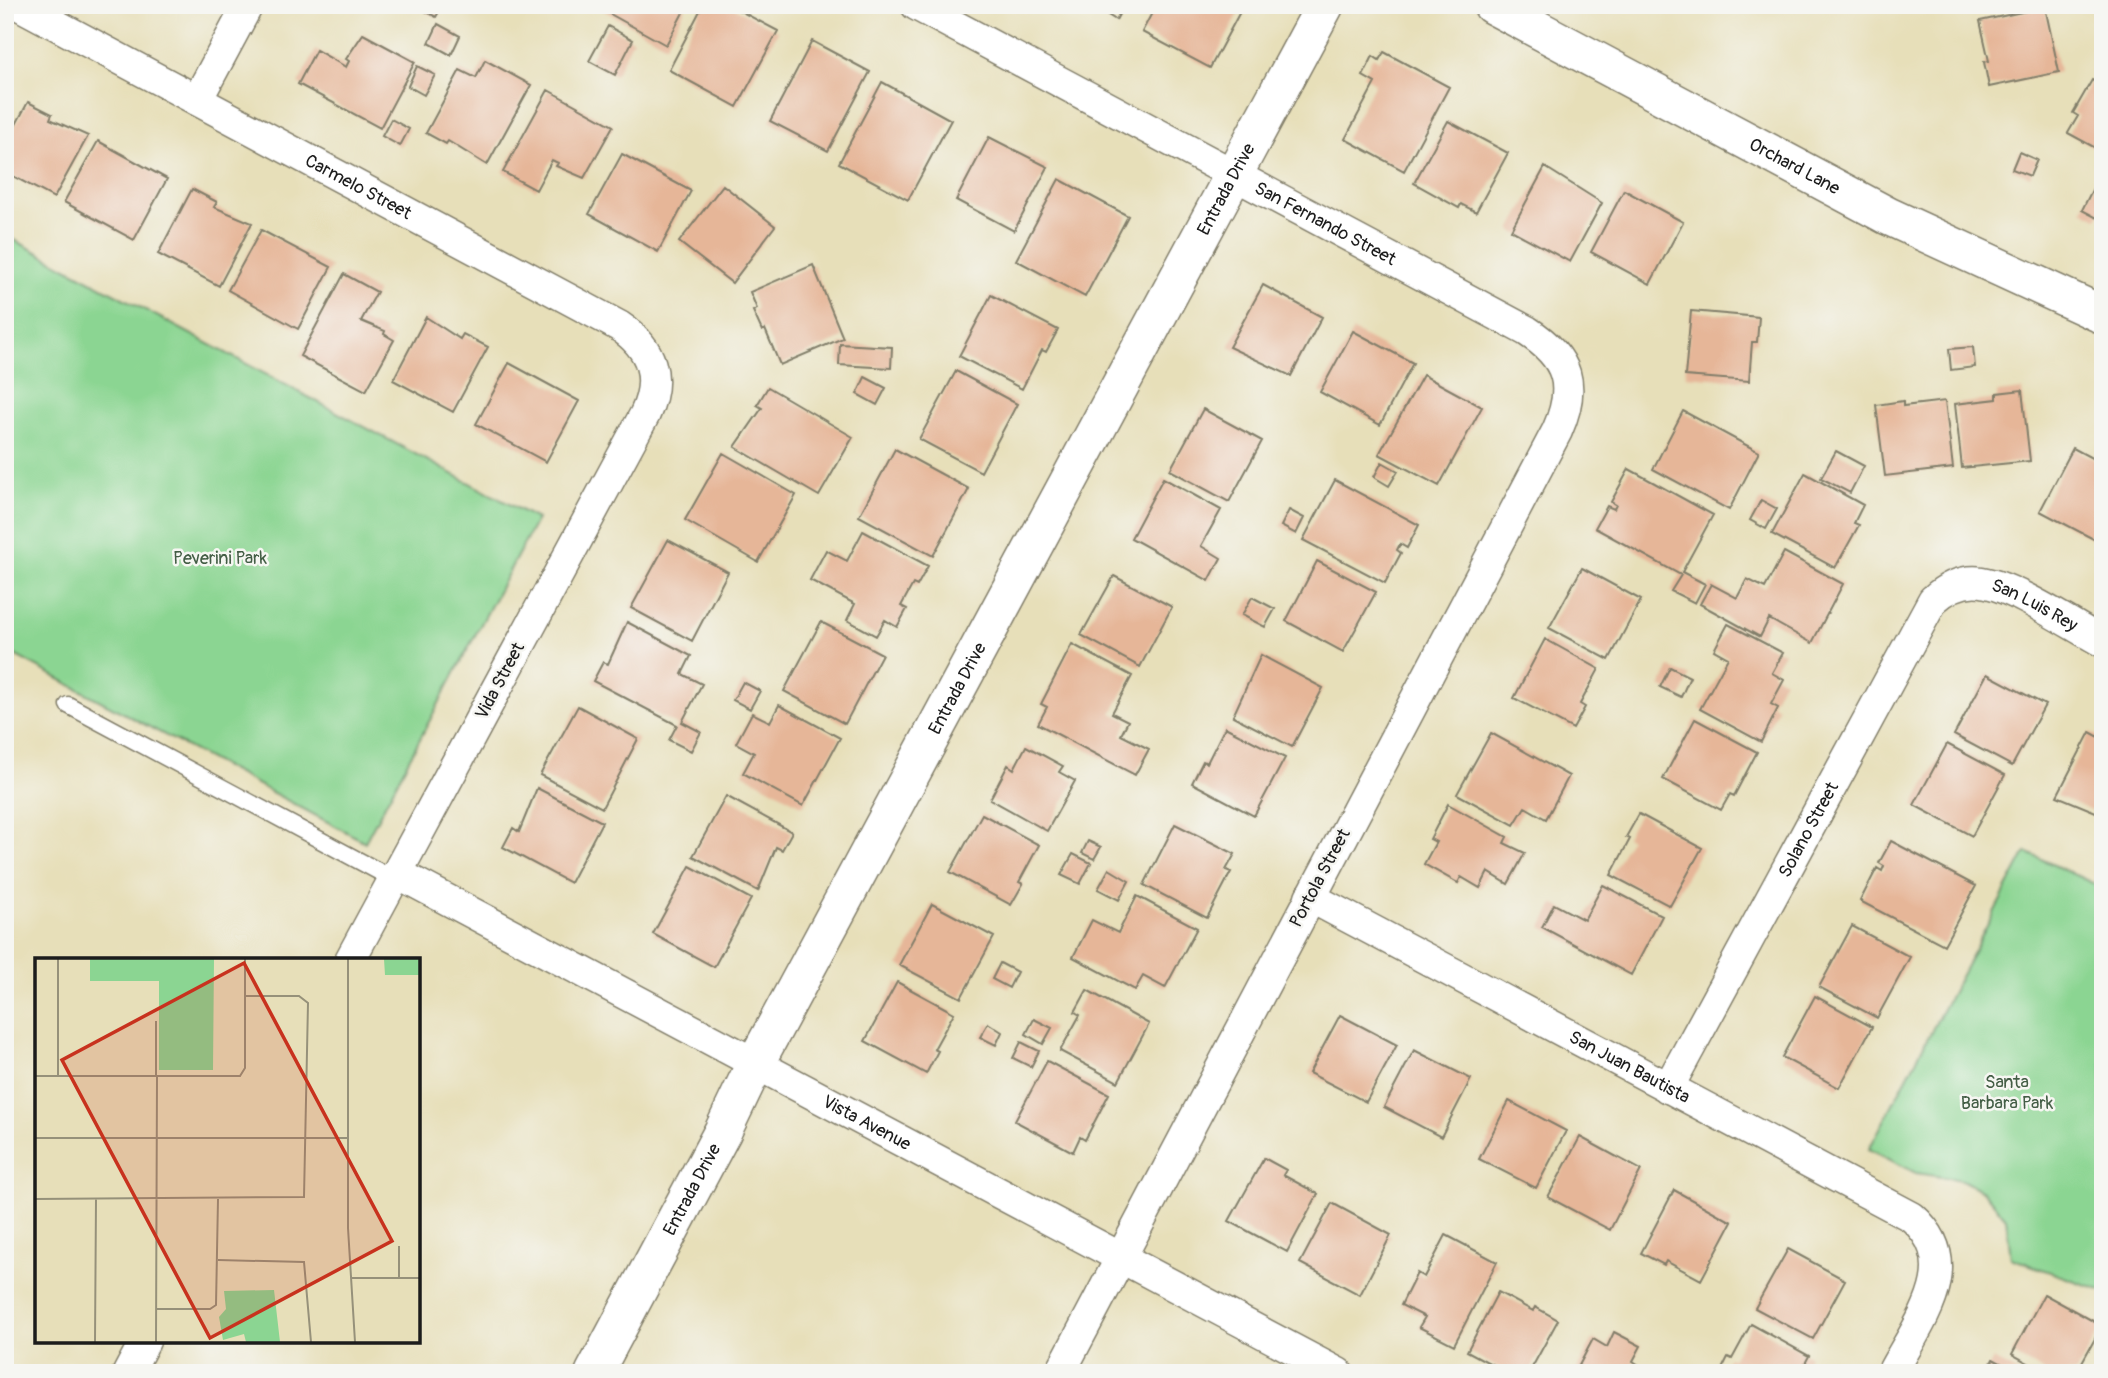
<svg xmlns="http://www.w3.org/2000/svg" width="2108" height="1378" viewBox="0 0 2108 1378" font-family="Pangolin,sans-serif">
<rect width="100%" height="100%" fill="#f6f6f2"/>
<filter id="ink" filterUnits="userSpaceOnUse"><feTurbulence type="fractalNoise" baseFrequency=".0143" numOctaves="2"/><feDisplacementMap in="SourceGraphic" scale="14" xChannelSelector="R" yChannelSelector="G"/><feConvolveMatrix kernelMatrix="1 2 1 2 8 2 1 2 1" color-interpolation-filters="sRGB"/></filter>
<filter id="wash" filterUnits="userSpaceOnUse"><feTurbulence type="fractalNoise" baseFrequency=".00686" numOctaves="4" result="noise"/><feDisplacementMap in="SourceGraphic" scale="28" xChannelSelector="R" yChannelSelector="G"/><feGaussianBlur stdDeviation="1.57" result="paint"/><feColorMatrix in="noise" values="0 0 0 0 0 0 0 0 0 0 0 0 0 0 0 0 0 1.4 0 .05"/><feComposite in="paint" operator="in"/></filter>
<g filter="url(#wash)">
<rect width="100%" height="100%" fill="#e7dfb9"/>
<!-- green -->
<path fill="#8bd592" stroke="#547857" stroke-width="2" d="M5,235L537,519L365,842L5,650Z
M2026,852L2103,888V1291L2011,1258L2006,1218L1984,1192L1962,1180L1916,1173L1869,1149Z"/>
<g id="blocks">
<!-- building -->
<path fill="#e6b698" d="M414,5H443L436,17Z
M594,5H687L666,45Z
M703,5H729L778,31L737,107L669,70Z
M1092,5H1124L1116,20Z
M1156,5H1237L1242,8L1210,68L1142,32Z
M2045,7L2059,72L1989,87L1984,62L1989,61L1980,21Z
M438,24L460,36L451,55L429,43Z
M608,26L633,40L615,75L589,61Z
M363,34L415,62L380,128L298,84L316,50L346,67L349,61L346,59Z
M812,41L870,72L828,151L770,121Z
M1384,52L1449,87L1404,171L1345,139L1375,83L1363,76L1373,56L1379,60Z
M485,60L531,85L487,165L448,141L446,144L426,133L460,70L476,78Z
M417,66L435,75L424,95L408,86Z
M2092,80L2103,86V152L2068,133L2078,116L2073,113Z
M882,82L951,120L908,200L839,163Z
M548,90L613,126L584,178L556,166L558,163L552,160L536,190L503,172Z
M28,102L52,114L50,119L88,136L54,198L5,172V145Z
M391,119L409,129L400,146L382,136Z
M1448,121L1508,153L1476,212L1461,204L1459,208L1414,183Z
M989,137L1048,167L1014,231L956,200Z
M98,141L167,179L134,240L64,202Z
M2019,152L2037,160L2030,176L2012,169Z
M622,154L691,191L658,252L589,214Z
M1545,167L1602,203L1570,262L1511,230Z
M1059,179L1128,216L1085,297L1016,260Z
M2097,180L2103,183V207L2097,218L2082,210Z
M723,185L775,226L732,283L679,242Z
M192,189L217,202L214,207L252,223L219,286L158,254Z
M1624,190L1683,222L1650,284L1591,252Z
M261,230L331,267L298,329L228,290Z
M813,265L843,338L780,365L765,329L762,331L753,311L757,309L750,292Z
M344,274L377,292L361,321L385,331L384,334L394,340L366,391L300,356Z
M1263,285L1322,317L1291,376L1229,347Z
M991,295L1058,330L1046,352L1042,350L1022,389L959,356Z
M1691,311L1759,317L1757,342H1752L1749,381L1685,376Z
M426,317L460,339L463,334L488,347L453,412L393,380Z
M1353,331L1413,363L1380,425L1320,392Z
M840,344L892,347L891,368L839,365Z
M1973,347L1975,367L1951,370L1949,349Z
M509,363L579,401L546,462L476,424Z
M956,371L1017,404L981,472L919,439Z
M1423,375L1482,407L1439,486L1379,454Z
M865,377L886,388L877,405L857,394Z
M768,387L853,437L819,496L735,447L762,408L757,405Z
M2022,390L2030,461L1962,468L1955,404L1997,399V393Z
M1903,401V406L1945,401L1953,468L1885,476L1876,405Z
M1203,409L1262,441L1229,502L1170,470Z
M1683,411L1759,452L1729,510L1653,469Z
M2073,448L2103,464V544L2040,511Z
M895,449L969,489L933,556L859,516Z
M1836,451L1864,466L1850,493L1821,478Z
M723,453L796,495L758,562L685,520Z
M1382,462L1398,471L1389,486L1374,477Z
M1629,469L1713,515L1682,572L1705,584L1695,603L1671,591L1681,575L1595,528L1607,506L1614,509L1616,505L1611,502Z
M1805,473L1863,505L1854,523L1859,525L1835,568L1772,534Z
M1163,478L1221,510L1201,546L1221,558L1209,581L1131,538Z
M1335,480L1419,525L1407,548L1400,544L1397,550L1401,553L1385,583L1303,540Z
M1761,500L1777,509L1766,529L1750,520Z
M1289,510L1304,518L1296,534L1281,526Z
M863,531L928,566L917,586L913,584L901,606L907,609L897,627L885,620L876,636L847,620L855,604L810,580L826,550L847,561Z
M668,540L728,572L692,641L631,608Z
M1784,552L1843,584L1812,643L1769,619L1760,637L1700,604L1711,584L1737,598L1747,579L1765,588Z
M1317,561L1376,592L1343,652L1286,621Z
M1582,568L1641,600L1609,660L1549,628Z
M1114,576L1172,607L1140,667L1081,635Z
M1252,597L1275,609L1265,627L1242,615Z
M627,622L691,656L682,674L702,684L682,722L701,732L691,751L669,740L677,725L593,681L603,662L608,664Z
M821,622L882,654L845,724L784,691Z
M1728,624L1783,653L1772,673L1784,680L1771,704L1778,708L1761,742L1700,709L1728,658L1714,650Z
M1545,639L1599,669L1580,704L1585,707L1573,729L1514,698Z
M1072,644L1132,676L1112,713L1128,721L1121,735L1149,749L1135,775L1038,724L1047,707L1041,704Z
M1261,655L1323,688L1292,747L1233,716Z
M1670,667L1690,677L1681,697L1660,687Z
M1987,674L2045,705L2012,766L1954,735Z
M743,682L760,691L750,709L733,700Z
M779,705L840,738L803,806L743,773L754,753L736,743L752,713L770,722Z
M578,706L638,739L602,808L540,775Z
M1695,719L1757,752L1734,796L1730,794L1721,810L1663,779Z
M1225,727L1285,758L1254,816L1192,783L1203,761L1207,763Z
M2090,732L2103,739V815L2057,796Z
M1491,733L1569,776L1546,819L1525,807L1514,825L1457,794Z
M1947,744L2005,775L1972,836L1914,805Z
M1026,746L1063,766L1059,772L1075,781L1047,831L990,799L1008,765L1014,769Z
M537,788L602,822L570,883L503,847L513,828L519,832Z
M726,796L792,832L782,850L776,847L758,891L693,856Z
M1448,804L1507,837L1504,843L1525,853L1508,884L1488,872L1480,888L1461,877L1458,883L1424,864L1436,842L1430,839Z
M982,814L1039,845L1019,882L1023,884L1011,905L950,872Z
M1639,814L1702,848L1670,906L1611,875L1630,839L1626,837Z
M1175,824L1235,854L1226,870L1231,872L1207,918L1144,885Z
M1088,841L1101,847L1094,859L1082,853Z
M1891,841L1976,886L1944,945L1860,901L1877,868L1882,871L1884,866L1879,863Z
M1073,854L1091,863L1080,884L1061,875Z
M690,866L751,899L714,967L653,934Z
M1109,869L1129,881L1119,900L1098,889Z
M1603,885L1662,916L1631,975L1542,927L1554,904L1584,920Z
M1137,896L1197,928L1165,988L1143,976L1135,990L1073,957L1092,920L1118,933Z
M932,904L994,937L961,998L899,965Z
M1852,926L1910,957L1877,1018L1819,987Z
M1000,963L1017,972L1009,988L992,979Z
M897,982L954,1013L934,1049L938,1051L926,1074L865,1041Z
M1087,990L1149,1024L1118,1082L1060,1051L1080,1015L1075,1012Z
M1815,996L1872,1027L1839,1088L1782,1057Z
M1340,1015L1397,1045L1366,1102L1309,1073Z
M1034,1019L1052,1028L1043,1044L1026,1034Z
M988,1023L1002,1032L996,1045L980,1037Z
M1021,1042L1039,1051L1031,1067L1013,1058Z
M1414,1050L1471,1079L1441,1137L1384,1107Z
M1047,1061L1109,1094L1085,1140L1080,1137L1073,1152L1015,1121Z
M1509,1101L1566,1131L1536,1188L1479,1159Z
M1580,1137L1641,1170L1610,1230L1548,1197Z
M1264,1158L1286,1170L1283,1175L1318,1194L1287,1252L1229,1221Z
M1674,1190L1732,1222L1701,1280L1666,1261L1664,1265L1641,1253Z
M1332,1203L1391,1235L1360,1295L1300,1263Z
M1446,1235L1497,1262L1454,1345L1419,1327L1425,1317L1401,1305L1417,1273L1424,1277Z
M1788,1249L1845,1280L1813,1339L1755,1308Z
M1498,1292L1533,1311L1535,1307L1558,1320L1529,1373H1508L1467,1351Z
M2044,1294L2102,1326L2076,1373H2046L2012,1354Z
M1751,1324L1809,1356L1800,1373H1720L1728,1357L1732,1359Z
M1614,1332L1641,1346L1633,1361L1651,1373H1575L1593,1339L1607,1347Z
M1993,1359L2019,1373H1986Z"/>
</g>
</g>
<g filter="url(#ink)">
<use href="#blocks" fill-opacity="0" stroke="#827e6a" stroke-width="2"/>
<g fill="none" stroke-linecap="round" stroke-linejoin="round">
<!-- service casing -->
<g stroke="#827e6a" stroke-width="19">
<path id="service" d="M68,705L393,879"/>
</g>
<!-- minor casing -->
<g stroke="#827e6a" stroke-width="33">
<g id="minor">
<path id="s1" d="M19,5L619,326C652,348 662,377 645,414L350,960"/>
<path id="s2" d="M916,5L1527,331C1569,358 1577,386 1557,431L1060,1373"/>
<path d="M197,100L248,5"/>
<path id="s3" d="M397,873L1338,1373"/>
<path id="s4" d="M1310,897L1912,1217C1967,1265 1918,1323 1892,1373"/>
<path id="s5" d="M1668,1088L1933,600C1946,588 1963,579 1982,582C2015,587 2071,625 2103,642"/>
<path d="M128,1373L145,1341"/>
</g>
</g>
<!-- tertiary casing -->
<g stroke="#827e6a" stroke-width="40">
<g id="tertiary">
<path id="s6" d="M1492,5L1888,216L2103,315"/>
<path id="s7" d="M594,1373L723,1131L755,1064L1325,5"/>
</g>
</g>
<!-- service -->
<use href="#service" stroke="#fff" stroke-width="16"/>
<!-- minor -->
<use href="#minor" stroke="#fff" stroke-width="30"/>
<!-- tertiary -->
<use href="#tertiary" stroke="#fff" stroke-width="37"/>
</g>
</g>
<g text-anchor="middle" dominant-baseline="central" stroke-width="5" stroke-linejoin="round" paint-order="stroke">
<!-- street labels -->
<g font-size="18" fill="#1c1c1c" stroke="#f6f6f2">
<text stroke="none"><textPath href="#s6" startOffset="343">Orchard Lane</textPath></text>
<text stroke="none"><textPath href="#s1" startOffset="385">Carmelo Street</textPath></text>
<text stroke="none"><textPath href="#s7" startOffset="1342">Entrada Drive</textPath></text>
<text stroke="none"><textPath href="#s2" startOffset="464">San Fernando Street</textPath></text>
<text stroke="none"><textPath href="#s5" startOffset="667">San Luis Rey</textPath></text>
<text transform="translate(500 681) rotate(-62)">Vida Street</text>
<text stroke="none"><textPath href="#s7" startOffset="775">Entrada Drive</textPath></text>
<text stroke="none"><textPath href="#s5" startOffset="294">Solano Street</textPath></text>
<text transform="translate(1320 878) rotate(-62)">Portola Street</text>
<text stroke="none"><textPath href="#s4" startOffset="362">San Juan Bautista</textPath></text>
<text stroke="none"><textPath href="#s3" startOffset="532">Vista Avenue</textPath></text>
<text stroke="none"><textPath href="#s7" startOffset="208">Entrada Drive</textPath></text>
</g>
<!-- park labels -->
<g font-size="18" fill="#435d45" stroke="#f6f6f2">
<text x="220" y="558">Peverini Park</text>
<text x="2007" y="1082">Santa<tspan x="2007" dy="21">Barbara Park</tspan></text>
</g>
</g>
<!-- overview -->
<g transform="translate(35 958)">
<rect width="385" height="385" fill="#e7dfb9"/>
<path d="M55,1H179L178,112H124V23H55ZM349,1H385V17H350ZM239,332L245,384H211L209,376L188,382L184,359L191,351L189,333Z" fill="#8bd592"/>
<path fill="none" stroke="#96917a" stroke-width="2" d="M313,1V270L320,384M0,118H205L210,110V1M23,118V1M121,119V63M0,180H313M0,241L269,239L273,45L264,38H210M183,302L269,304L276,384M316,320H385M364,320V288M121,351H175L181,347L183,241M60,384L61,241M121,384L122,119"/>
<path fill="#c8321e" fill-opacity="0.15" stroke="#c8321e" stroke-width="3.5" d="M209,5L357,283L175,380L27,102Z"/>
<rect width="385" height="385" fill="none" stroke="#1c1c1c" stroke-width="3.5"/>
</g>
<!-- margin -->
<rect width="2108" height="1378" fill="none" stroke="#f6f6f2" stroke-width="28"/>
</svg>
